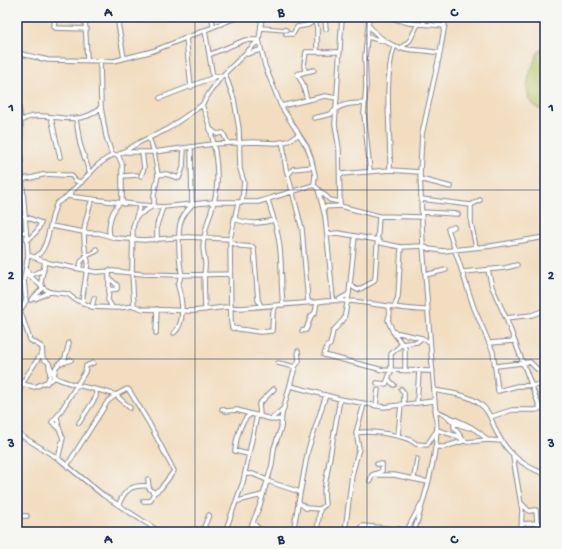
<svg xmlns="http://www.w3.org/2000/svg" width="562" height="549" viewBox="0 0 562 549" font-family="'Gochi Hand',sans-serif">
<rect width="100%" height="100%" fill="#f6f6f2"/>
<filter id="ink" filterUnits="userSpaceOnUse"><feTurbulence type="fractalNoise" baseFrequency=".025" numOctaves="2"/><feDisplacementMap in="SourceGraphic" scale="8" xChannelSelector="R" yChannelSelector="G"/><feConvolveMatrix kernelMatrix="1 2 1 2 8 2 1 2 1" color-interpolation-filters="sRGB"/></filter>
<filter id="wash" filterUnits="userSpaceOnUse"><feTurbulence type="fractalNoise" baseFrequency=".012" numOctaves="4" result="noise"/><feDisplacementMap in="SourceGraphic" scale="16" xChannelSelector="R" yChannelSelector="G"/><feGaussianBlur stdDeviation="0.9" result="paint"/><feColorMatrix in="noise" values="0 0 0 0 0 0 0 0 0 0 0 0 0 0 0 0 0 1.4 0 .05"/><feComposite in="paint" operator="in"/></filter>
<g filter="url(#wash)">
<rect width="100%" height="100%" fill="#f2ddc0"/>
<!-- green -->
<path fill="#b9c667" stroke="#6a7a62" d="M545,48V109H538L529,100L527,88L529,75L538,52Z"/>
</g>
<g filter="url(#ink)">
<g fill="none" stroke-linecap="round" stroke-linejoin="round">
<!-- minor casing -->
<g stroke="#86868f" stroke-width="5.5">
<path id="minor" d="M55,17L54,27L56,28L87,29
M85,17L87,59
M117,17L124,58
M212,17L213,26
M321,17L343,18
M342,17L335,124L339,149L340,206L379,216L422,217
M369,17L365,57L366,86L364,114L370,171
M389,17L409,23L445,26
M325,19L326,29
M315,21L317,28V51
M424,23V17
M369,26C394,55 407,47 440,53
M261,28L286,30
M205,30L213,78
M286,34H293L297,27L308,25L319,17
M186,37L191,87
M368,37L383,41
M400,49L410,40L418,24
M17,53L48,60L114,61L153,51L238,17
M211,54L245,40H259L265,66L281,106L307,147L311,158L315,175L314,185L318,189L325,216L333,299
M247,54L260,50
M305,71L304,65L306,52H340
M225,74L234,99L239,129L240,169L244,182L242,202
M17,95L21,121L20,151L28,255L24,279L26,301L17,316
M160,98L217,76L221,77
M307,100L303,84L297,74L314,70
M202,105C213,131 222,174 214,202C210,216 204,230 203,246C203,253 206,261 205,267C203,281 205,296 205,310
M281,106L325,96L337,98
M101,107L106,136L112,155
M51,117L60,157
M314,118L331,114C341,103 349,104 364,103
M76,119L80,144L90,174
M21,121C42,106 77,132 101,107L100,61
M210,129L217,134L223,133L228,143
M149,138L154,152L213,144L253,142L276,143L288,141L298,135
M282,142C286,153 283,165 288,175
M126,152H154L158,175L154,195V206
M118,155L122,164V200L124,204
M390,170C391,132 383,84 394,47
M341,174L390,170L420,172
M158,175L166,174L179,178L183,167L184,148
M122,176L137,175
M141,176L144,168L142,152
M17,178L22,181L27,178C33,179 36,176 42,175C50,173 62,176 71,175L76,181L82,182
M420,179L451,187
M318,189L330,200L340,202
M67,196L140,205L133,227L132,272L134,306
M421,199L471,205L480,200
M268,200C271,211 276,224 278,236C283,258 280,282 283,305
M238,203L230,239L231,322L232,328L260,332L272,331L273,312L276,306
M140,205L163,207L214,202H258L314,185
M471,205V223L476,247
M323,207L340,206
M422,212L458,214
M24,216L41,223L37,231L28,240
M137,216L153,206
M234,219C248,224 259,224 274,220
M51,226L89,233H99L115,238L144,240L188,237L230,239
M454,227L448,229L474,308L493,352L498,391L517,386L542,385L545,382
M17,232H25
M327,234L338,233L355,236
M110,236C107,225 112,210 120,203
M157,240V225L163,207
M230,242L240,246L253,247L254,249L258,300L261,306
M28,255L49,263L96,272L113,271L143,274L181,275L230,274
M35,257C50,250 49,218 57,203L65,198L99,164L112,155H118L140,142L166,130L202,105L210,92L221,77L259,40L262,17
M79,268L81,262L86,256C82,230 84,224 92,199
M27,270L29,275L43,288L50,292L68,294L74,299L92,307L118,308L134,306L143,309L194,311L226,307L241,308L317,302
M488,270L492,287L506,318L540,408
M463,272L505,268L517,265
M182,275C179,266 178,233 180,224C182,216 187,210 192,205L191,148
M425,275L446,270
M28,276L44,270
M109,278L117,285V289L109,290V270
M350,283L354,288L358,290L373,282L375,279L379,216
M109,290L108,300L112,307
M349,294L344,319L333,331L330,345L327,346L324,355L383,370L433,371
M35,299L50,292
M340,299L349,294L355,236L378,240L381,243L401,247L423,246L429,249L443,251L491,246L545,237
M31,300L43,288L41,282L45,261
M82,302L88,261L86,256L97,251L96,249
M308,302L302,229L288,175L293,169L313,167
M92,307L94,298
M388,308L390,313L388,320L393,332L405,348V371
M394,308L398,297L401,247
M20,310L30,340L42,347L43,359L48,362L56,378C75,387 96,388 116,395L127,389L129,390L149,423L174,471L161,488L154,493L149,488L148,479
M506,318L532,315L545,310
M302,331L306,330L311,316L315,313L317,302C353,296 391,310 428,310
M394,332L422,338
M156,333L157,309
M174,333C186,323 182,299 178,286L181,275
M490,343L514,341
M62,363L71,360
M278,363L295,367
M496,366L530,362L537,369L541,370
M389,380L394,385
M47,383L50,375L49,365
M377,383L386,384L391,371V354L402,344L417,342L422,338L430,342
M22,384L35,387L53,379L56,367L65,358L69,343
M291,386L340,399L384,407L434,401
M401,389L404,393V404
M434,390C449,393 467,394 480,404C490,411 492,423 497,433C508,454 523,466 545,474
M17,395L27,375L42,353
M417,403L419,371
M376,406L378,390
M222,409L226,411L237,410L251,414
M435,410C453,420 473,424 487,440L502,441
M260,415L259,404L274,389
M57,417L59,428
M448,417L454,423L469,428
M490,417L512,410H536L545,407
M271,419L284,408
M79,423L96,397V390
M17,433L59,459L103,495L160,532
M356,433C370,430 407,435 416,444L427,445L437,430L457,436L467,442L487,440
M398,436L401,404
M436,447H444L464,441L454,427V423
M248,454L235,451C236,440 240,420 251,414L275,420L281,419
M513,457L522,510L521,532
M58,459L63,438L59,428L52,422L59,414L85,372L86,366L93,363
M377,464H382V471L372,475H394L428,482
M68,467V464L108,401L116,395L130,408
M245,474H253L267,480
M414,478L417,459
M267,481L300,492
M370,481L372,475
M143,501H150L154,493
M238,501L262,495
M298,502L306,508L320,509
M119,504C125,489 132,485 148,486
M522,504L529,511L536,510L537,523
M17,516H27
M253,523L262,532
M522,524L537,523L545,526
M204,528L213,532
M202,532L209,515
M225,532L243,482L257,415
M249,532L260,505L272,465L274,448L281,428L282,414L295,367L299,361L298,351
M293,532L308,450L326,395
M317,532L320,509L325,505L324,491L340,399
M345,532L352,475L359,448L356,433L364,404
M361,532V527L363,526L407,530L421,504
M414,532C424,499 435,465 437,430L423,246L420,172L422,134L440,53L446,17"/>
</g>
<!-- minor -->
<use href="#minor" stroke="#fff" stroke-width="3.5"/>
</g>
</g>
<!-- grid -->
<path fill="none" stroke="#1b2f5e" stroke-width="1" stroke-opacity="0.55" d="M195,17V532M367,17V532M17,190H545M17,359H545"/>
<!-- margin -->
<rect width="562" height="549" fill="none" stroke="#f6f6f2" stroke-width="44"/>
<rect x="22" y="22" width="518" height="505" fill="none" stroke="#1b2f5e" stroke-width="1.5"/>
<g font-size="13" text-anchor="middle" font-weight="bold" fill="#1b2f5e">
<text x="108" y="16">A</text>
<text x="281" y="16">B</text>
<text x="454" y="16">C</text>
<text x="11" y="111">1</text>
<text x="551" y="111">1</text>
<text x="11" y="279">2</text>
<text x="551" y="279">2</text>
<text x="11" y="447">3</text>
<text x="551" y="447">3</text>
<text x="108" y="543">A</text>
<text x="281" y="543">B</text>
<text x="454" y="543">C</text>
</g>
</svg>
